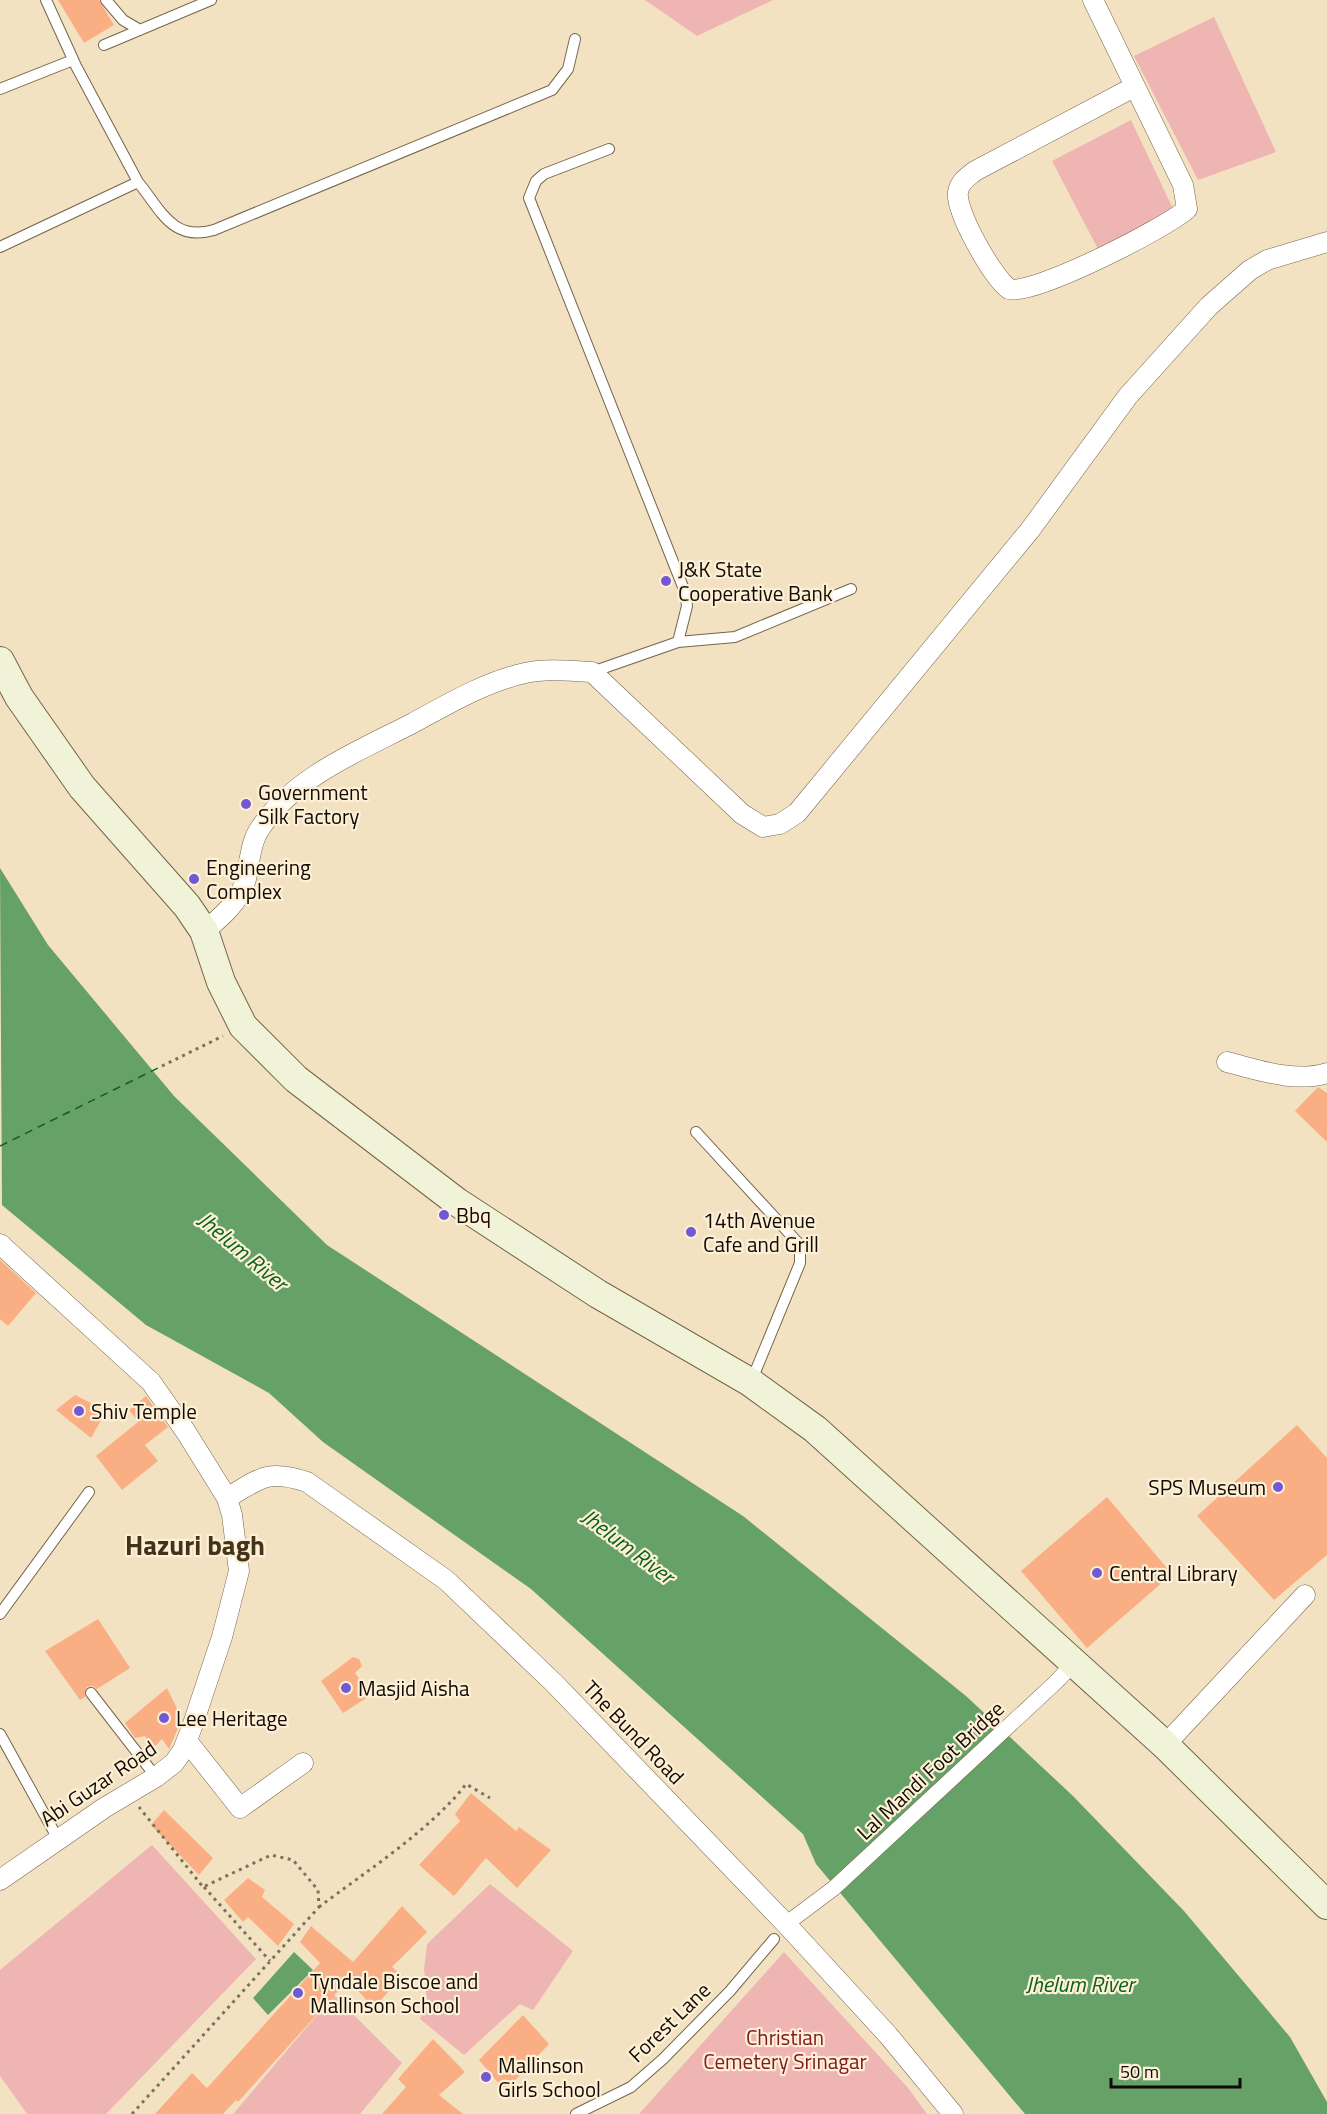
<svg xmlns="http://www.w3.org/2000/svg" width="1327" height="2114" viewBox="0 0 1327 2114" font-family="'Titillium Web',sans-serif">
<rect width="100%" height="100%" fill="#f3e2c2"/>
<!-- green -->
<path fill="#efb5b3" d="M645,0H773L697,36Z
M1214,17L1276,152L1198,180L1134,56Z
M1131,120L1175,213L1100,253L1052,161Z
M152,1845L256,1959L106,2114H27L0,2076V1970Z
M490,1884L573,1951L533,2010L520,2004L464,2055L420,2019L427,2001L424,1969L427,1944Z
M784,1952L909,2089L927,2114H639Z
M334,1995L402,2063L360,2114H233Z"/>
<!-- water -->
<path fill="#66a167" d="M0,868L48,945L174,1096L327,1245L743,1516L966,1696L1073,1796L1184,1911L1290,2037L1327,2102V2114H1025L816,1864L803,1834L531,1589L323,1442L269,1393L146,1325L2,1205Z
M294,1952L313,1970L268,2015L253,1998Z"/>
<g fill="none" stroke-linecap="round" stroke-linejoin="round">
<!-- ferry -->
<path stroke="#086419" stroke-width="1.5" stroke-dasharray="8 6" stroke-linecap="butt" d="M0,1146L162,1066"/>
</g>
<!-- building -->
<path fill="#f9af83" d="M58,0H99L114,25L84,43Z
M1318,1087L1327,1093V1142L1295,1111Z
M0,1260L36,1293L8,1326L0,1319Z
M75,1395L95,1405L104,1415L91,1438L56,1410Z
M146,1396L168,1427L145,1445L158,1461L122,1490L96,1456L138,1422L129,1410Z
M1297,1425L1327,1458V1555L1274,1600L1197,1516Z
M1107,1497L1172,1574L1087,1648L1021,1571Z
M98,1619L130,1668L97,1689L93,1686L87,1687L85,1697L80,1700L45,1651Z
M353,1657L359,1659L362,1666L355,1673L371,1695L343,1713L321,1681Z
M167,1688L182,1719L169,1749L162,1739L152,1749L145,1736L135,1738L125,1723Z
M471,1793L516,1831L519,1827L551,1850L517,1888L486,1858L454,1896L419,1865L460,1821L455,1814Z
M164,1810L213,1858L199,1875L151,1825Z
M248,1878L265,1890L262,1897L294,1924L278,1946L248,1917L243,1922L224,1900Z
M402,1906L427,1932L392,1967L402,1976L374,2008L348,1980L238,2102L236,2100L223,2114H155L192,2073L207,2088L320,1963L300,1942L311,1926L353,1962Z
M523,2015L549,2044L505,2091L479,2060Z
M433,2039L465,2072L439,2095L463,2114H382L406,2087L398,2079Z"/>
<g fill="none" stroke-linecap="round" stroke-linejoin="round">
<!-- service casing -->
<g stroke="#746549" stroke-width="12">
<path id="service" d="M46,0L76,66L138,182
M106,0L123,20L140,30
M104,45L211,0
M0,89L73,60
M609,149L544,174L536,181L529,198L685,592L687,606L678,642
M0,247L138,182C161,210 172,242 214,230L552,90L568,69L575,39
M592,672L678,642L735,637L851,589
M696,1132L800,1245V1263L751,1382
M0,1614L89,1492
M91,1693L156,1777
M0,1734L58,1839
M576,2114L631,2087L663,2059L730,1991L774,1939"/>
</g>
<!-- pedestrian casing -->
<g stroke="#746549" stroke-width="16">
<path id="pedestrian" d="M786,1924L834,1888L1055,1683L1075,1662"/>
</g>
<!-- minor casing -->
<g stroke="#746549" stroke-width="21">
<path id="minor" d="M1093,0L1183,185L1187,209C1168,227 1031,297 1009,289C993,278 955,211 958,192C960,181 968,177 975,171L1134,87
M204,931C222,917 240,901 246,879C250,862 250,842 261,827C295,776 361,750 413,723C448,704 485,682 525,673C547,668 570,671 592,672L742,814L763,827L780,824L797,813L1030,530L1128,396L1209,306L1250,270L1267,260L1327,242
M1227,1062C1259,1070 1294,1083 1327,1073
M0,1244L151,1382L186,1432L227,1498L232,1515L239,1571L222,1637L192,1727L183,1750L174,1763L156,1777L104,1808L0,1880
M227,1498C261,1478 267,1469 307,1482L446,1580L554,1683L786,1924L888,2035L953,2114
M187,1741L240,1808L303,1763
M1165,1745L1305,1595"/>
</g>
<!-- secondary casing -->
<g stroke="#746549" stroke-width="30">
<path id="secondary" d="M0,661L19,697L82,787L187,906L204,931L221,982L243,1026L296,1079L457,1202L598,1294L750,1382L815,1429L1165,1745L1327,1905"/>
</g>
<!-- path -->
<path stroke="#7c715d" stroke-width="3" stroke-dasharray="3 4.5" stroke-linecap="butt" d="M162,1066L223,1036
M204,1887L270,1961
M319,1907C364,1873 433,1828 466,1784L490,1798
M132,2114L319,1907L318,1890L293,1860L271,1855L203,1887L139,1807"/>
<!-- service -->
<use href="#service" stroke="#fff" stroke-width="10"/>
<!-- pedestrian -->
<use href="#pedestrian" stroke="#fff" stroke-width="15"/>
<!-- minor -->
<use href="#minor" stroke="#fff" stroke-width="20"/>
<!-- secondary -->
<use href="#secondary" stroke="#f0f3d8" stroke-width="28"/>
</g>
<!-- markers -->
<g fill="#7258d2" stroke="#fdf0d6" stroke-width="2">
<circle cx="666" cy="581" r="6"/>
<circle cx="246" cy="804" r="6"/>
<circle cx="194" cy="879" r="6"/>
<circle cx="444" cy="1215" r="6"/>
<circle cx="691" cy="1232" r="6"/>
<circle cx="79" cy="1411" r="6"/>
<circle cx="1278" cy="1487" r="6"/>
<circle cx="1097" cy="1573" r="6"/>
<circle cx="346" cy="1688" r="6"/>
<circle cx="164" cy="1718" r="6"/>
<circle cx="298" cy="1993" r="6"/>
<circle cx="486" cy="2077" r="6"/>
</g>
<g text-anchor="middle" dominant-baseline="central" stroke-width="4.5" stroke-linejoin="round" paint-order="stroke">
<!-- poi labels -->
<g font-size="21" fill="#110b03" stroke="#fdf0d6" text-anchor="start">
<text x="678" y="569">J&amp;K State<tspan x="678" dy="24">Cooperative Bank</tspan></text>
<text x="258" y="792">Government<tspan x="258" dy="24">Silk Factory</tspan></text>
<text x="206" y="867">Engineering<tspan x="206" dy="24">Complex</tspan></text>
<text x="456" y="1215">Bbq</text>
<text x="703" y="1220">14th Avenue<tspan x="703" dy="24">Cafe and Grill</tspan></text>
<text x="91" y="1411">Shiv Temple</text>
<text x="1266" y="1487" text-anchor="end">SPS Museum</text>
<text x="1109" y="1573">Central Library</text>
<text x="358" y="1688">Masjid Aisha</text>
<text x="176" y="1718">Lee Heritage</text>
<text x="310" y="1981">Tyndale Biscoe and<tspan x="310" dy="24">Mallinson School</tspan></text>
<text x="498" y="2065">Mallinson<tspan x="498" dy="24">Girls School</tspan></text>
</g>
<!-- street labels -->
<g font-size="21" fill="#110b03" stroke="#fdf0d6">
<text transform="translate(634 1732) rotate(46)">The Bund Road</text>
<text transform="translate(930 1770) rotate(-43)">Lal Mandi Foot Bridge</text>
<text transform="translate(98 1783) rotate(-34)">Abi Guzar Road</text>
<text transform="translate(669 2022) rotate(-44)">Forest Lane</text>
</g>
<!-- park labels -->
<g font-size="21" fill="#801b25" stroke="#fdf0d6">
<text x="785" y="2037">Christian<tspan x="785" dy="24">Cemetery Srinagar</tspan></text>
</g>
<!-- water labels -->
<g font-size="22" font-style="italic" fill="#086419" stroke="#fdf0d6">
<text transform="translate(243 1251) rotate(40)">Jhelum River</text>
<text transform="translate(628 1546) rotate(37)">Jhelum River</text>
<text x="1080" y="1984">Jhelum River</text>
</g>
<!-- district labels -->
<g font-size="27" font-weight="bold" fill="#423419" stroke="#fdf0d6">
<text x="195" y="1544">Hazuri bagh</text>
</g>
</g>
<!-- scale -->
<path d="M1111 2078v9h129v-9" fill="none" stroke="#110b03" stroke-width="3"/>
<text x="1120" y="2078" font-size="18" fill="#110b03" stroke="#fdf0d6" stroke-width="4.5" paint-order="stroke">50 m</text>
</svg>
